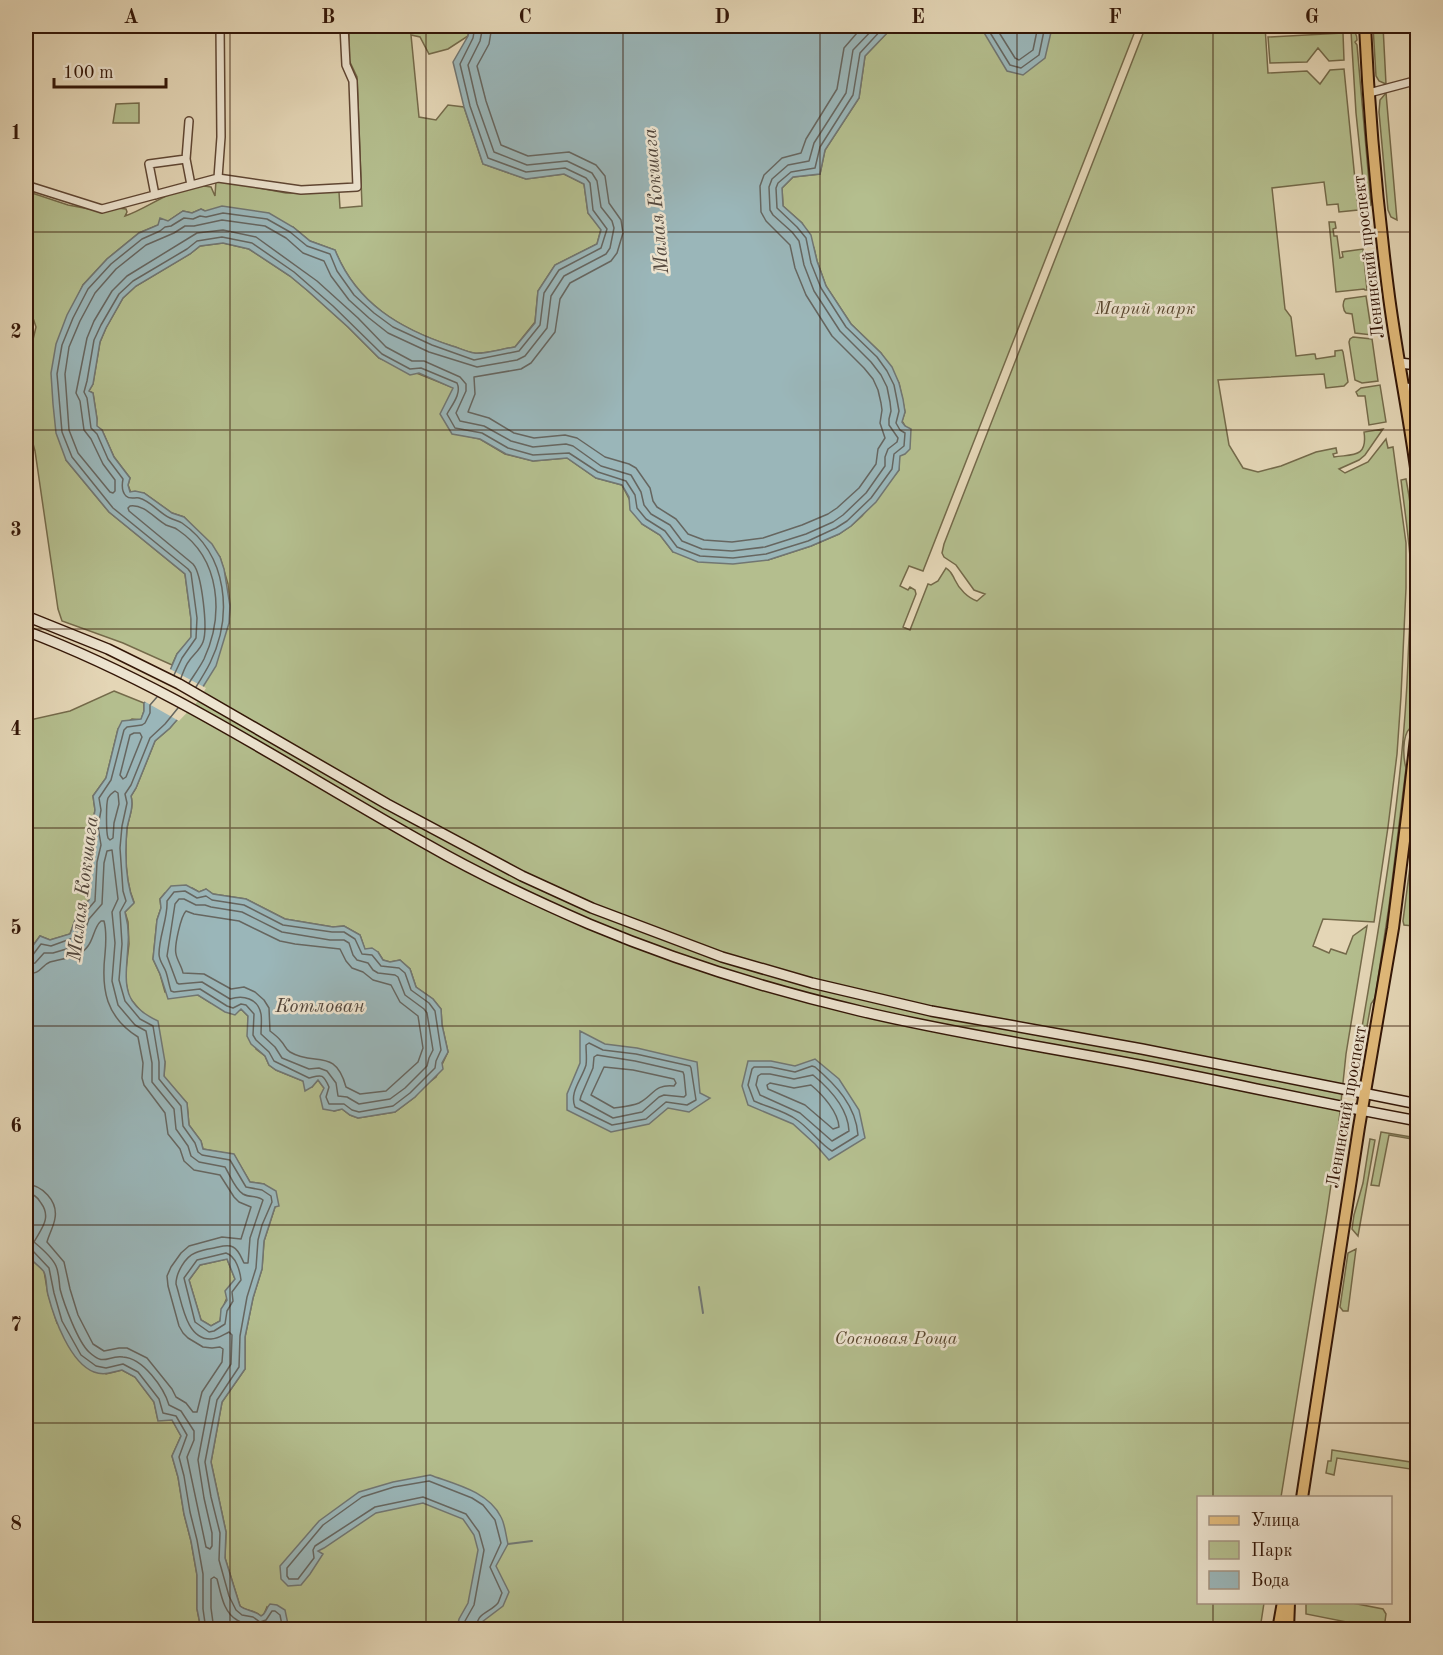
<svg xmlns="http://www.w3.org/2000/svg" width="1443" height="1655" viewBox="0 0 1443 1655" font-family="'Old Standard TT',serif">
<rect width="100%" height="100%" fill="#e4d6b6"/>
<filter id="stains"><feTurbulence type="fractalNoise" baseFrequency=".00333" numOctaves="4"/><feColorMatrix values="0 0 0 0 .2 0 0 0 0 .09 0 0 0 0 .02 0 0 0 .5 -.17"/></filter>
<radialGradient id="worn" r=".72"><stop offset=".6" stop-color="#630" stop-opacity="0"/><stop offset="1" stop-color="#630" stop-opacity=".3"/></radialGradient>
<!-- green -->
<path fill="#b4be8e" stroke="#746a4a" stroke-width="1.5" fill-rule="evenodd" d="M349,26H470L468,36L448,49L429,54L420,37L411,35L419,117L436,120L448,105L464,107L483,164L526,179L564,174L584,184L588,213L601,229L597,244L555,265L538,291L535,322L515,347C506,348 482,355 474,353C467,352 459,348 452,346C400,329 356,303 335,250L310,241L293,227L205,211L201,209L192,213L183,211L168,221L139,233L107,259L83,285L76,301L66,460L109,512L185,574L191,619V638L177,654L172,665L123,643L62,621L58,609L35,451L30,433L26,389V369L36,327L33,318L26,313V191L68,205L105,212L117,208L126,209L127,212L125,216C152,207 181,180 211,187L215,196L216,180L286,193L339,192L340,208L362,206L357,77L349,60Z
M899,26H980V27L1052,29L1050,26H1137L923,571L909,566L900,586L908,590L910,587L915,590L916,594L903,627L910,630L928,584L931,585L938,581L946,568C952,572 952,574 955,580C959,589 968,598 977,601L985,594L974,590L956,565L944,557L942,553L944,544L1146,26H1265L1268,73L1307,71L1320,84L1330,70L1344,69L1358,210L1339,212L1338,204L1327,205L1324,182L1272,188L1285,309L1291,317L1296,356L1313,354H1315L1316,359L1335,356V351L1342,350L1343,352L1348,382L1344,386L1326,388L1324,374L1218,380L1229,445L1243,468L1258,472L1281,466L1316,452L1336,448L1337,453L1333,454L1334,457C1351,454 1368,459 1364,432L1383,429L1365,455L1359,460L1339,469L1345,473L1368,462L1386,439L1388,448L1393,447L1406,543V588L1401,696L1397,754L1388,827L1374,922L1323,919L1313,946L1329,953L1331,949L1346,954L1353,936L1367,926L1346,1054L1336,1150L1327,1212L1281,1497L1198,1498V1602L1264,1603L1260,1629L289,1630L288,1624L267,1607L264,1614L261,1616C255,1610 246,1611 240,1606L225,1558L226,1532L211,1462L222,1402L245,1369V1337L253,1298L262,1269L264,1241L275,1207L264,1184L250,1182L234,1155L203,1149L201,1141L189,1125L187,1103L164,1077L165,1062L144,1015L129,997L125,978L129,944L128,922L125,912L134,902C125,881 125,851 127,828C129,817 134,807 131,796L136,788L155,741L170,728L179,717L229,623L230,605L228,584L220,557L184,517L172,513L144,493H131L128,485L130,478L114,457L102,430L96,426L97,419L93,393L89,391L93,384L100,342L106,328L123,298L136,286L190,254L200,246L223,243L249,249L290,276L308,291L348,327L379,358L454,388L452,433L480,439L505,454L533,461L567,458L596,478L622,485L642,524L660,535L673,552L768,560L811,546L839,534L851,526L862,516L899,470V459L905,426L902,421L905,412L899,383L881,353L851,324L826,286L817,261L814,248L802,223L783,206L782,188L793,177L820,174L825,150L859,98L865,56L887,33ZM192,888L199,892L206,889L213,894L246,899L285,919L333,927L344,926L360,935L365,950L378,952L383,960L390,962L400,960L410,969L416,987L433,999L441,1009L442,1025L448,1052L436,1077L422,1088L415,1097L395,1112L358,1118L350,1115L342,1109L334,1111L324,1088L318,1080L312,1087L303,1081L276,1070L269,1065L265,1056L256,1049L248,1025V1016L241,1009L211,1003L198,995L165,992L160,974L153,959L157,920L161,908L160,899L165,893Z
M1373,26H1383L1386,84L1379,81L1376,76Z
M1351,31C1356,32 1357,35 1357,40L1355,42L1357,45L1371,205L1366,209L1356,113Z
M1343,33L1344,60L1329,61L1318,48L1307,62L1270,63L1268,37Z
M1386,93L1397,220L1391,217L1388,210L1379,112L1380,100Z
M139,103V123H113L116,104Z
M1329,222H1335L1336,228L1333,229L1334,236H1337L1340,258L1343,257L1342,252L1363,249L1367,290H1365L1364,289L1336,292Z
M1366,296L1372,335L1355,333L1352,314L1346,313C1343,310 1342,303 1345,299Z
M1353,337L1372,339L1378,381L1362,383L1355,380L1349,342L1350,339Z
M1380,385L1386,422L1369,425L1365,396H1358L1356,392L1361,388Z
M1406,479C1422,561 1416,645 1410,728C1402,736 1403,757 1406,768L1389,906L1375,998L1371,1004L1359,1071H1356L1355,1068C1378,933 1403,798 1408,661C1409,627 1413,591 1410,557C1408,531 1404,505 1401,480Z
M114,691L144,703V711L141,720L132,719L118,729L106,778L93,796L95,810L92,827L95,845L91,862L89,900L78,912L70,934L50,940L40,936L26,955V716L30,720L70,711Z
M1417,812L1418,897L1413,926L1404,925L1403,921Z
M1381,1132L1417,1138L1418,1140L1389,1135L1379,1186L1371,1185Z
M1370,1139L1375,1140L1358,1236L1352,1229L1354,1215L1363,1183Z
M26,1243L29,1257L44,1271L48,1294L57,1323L106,1374L122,1370L135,1377L154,1402L158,1420H172L181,1436L172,1456L178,1477L184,1514L191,1541L197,1575V1609L201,1629H26Z
M1356,1249L1348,1311H1343L1340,1307L1348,1253Z
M227,1259L235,1279C230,1293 221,1306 220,1321L211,1326L201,1320L189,1280L200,1265Z
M1332,1450L1417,1463V1470L1337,1458L1334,1475L1326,1473L1328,1461H1331Z
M1347,1602L1383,1609L1386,1614L1384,1629H1356L1357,1624L1306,1614V1603Z"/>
<!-- water -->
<path fill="#9ab6b9" stroke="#717672" stroke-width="1.5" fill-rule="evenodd" d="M470,26H899L887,33L865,56L859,98L825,150L820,174L793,177L782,188L783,206L802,223L811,235L817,261L826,286L851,324L881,353L892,367L899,383L903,399L905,412L902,422L905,426L911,429L910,449L905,454L900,456L899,470L876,502L851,526L839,534L811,546L768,560L733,564L698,562L673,552L660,535L642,524L630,510L629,497L622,485L596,478L567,458L533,461L506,454L480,439L452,434L440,414L453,388L419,373L410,375L379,358L348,327L308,291L290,276L249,249L223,243L200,246L190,254L136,286L123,298L106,328L100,342L93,384L89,391L93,393L97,419V426L102,430L114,457L130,478L128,485L130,492L135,491L144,493L172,513L184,517L212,544L220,557L224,569L230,606L229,623L216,666L196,698L170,728L155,741L136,788L131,796C134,807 129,817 127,828C125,851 125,881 134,903L125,912C128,923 129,934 128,945C126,981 119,1003 158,1021L165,1062L164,1076L187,1103L189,1125L201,1141L203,1149L234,1154L250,1182L264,1184L276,1191L279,1206L275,1207L264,1241L262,1269L253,1298L245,1337V1369L222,1402L211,1462L226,1532L225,1558L240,1606C246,1611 254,1610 261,1616C266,1614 266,1608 270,1604L277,1605L285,1610L289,1629H201L197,1609V1575L191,1541L184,1514L178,1477L172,1456L181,1436L172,1420L158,1421L154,1402L135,1377L122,1370C113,1372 104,1376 94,1372C70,1363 54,1318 48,1295C46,1288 47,1278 44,1272C41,1267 34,1263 31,1259C20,1246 28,1228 33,1214L26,1204V955L40,936L50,940L70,934L78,912L89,900L91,862L95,845L92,827L95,810L93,796L106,778L118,729L122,721L141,719L144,711V703L168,675L177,654L191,637V619L185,574L109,512L66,460L56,433L53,404L51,373L56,344L67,315L83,285L107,259L139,233L158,225L160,218L168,221L183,211L192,213L201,209L205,211L222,206L269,213L293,227L310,241L335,250C356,303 400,329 452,346C459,348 467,352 474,353C482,355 505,348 515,347L535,323L538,291L555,265L597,244L601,230L588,213L584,184L564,174L526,179L483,164L464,107L453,62L468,36ZM227,1259L235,1279L225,1291L227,1300L221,1309L220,1321L211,1326L201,1320L189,1280L200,1265Z
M980,26H1050L1052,28L1045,58L1023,75L1007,71Z
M186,885L199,892L206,889L213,894L246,899L285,919L333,927L344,926L360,935L365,949L372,948L378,952L383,960L390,962L400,960L410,969L416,987L433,999L441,1009L442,1025L448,1052L442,1063L443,1069L415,1097L395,1112L358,1118L350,1115L342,1109L334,1111L323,1109L320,1096L324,1088L318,1080L312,1087L305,1091L303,1081L276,1070L269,1065L265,1056L251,1044L247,1036L248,1016L241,1009L235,1015L225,1012L198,995L168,999L160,974L153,959L157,920L161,908L160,899L171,886Z
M580,1031L605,1044L637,1048L697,1062L700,1093L710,1098L689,1112L668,1108L649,1124L611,1132L567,1110V1094L580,1063Z
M815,1059L839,1079L859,1110L865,1138L829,1160L815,1144L793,1124L748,1105L742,1086L748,1061H771L795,1066Z
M430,1475C454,1484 488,1491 501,1517C505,1524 506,1536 508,1544L496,1566L509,1592L503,1606L482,1622L485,1629H452L457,1628L459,1619L468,1603L478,1550L474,1535L463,1519L423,1503L376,1513L324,1548L318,1551L323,1554L310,1574L301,1585L288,1586L281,1579L280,1566L319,1521L359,1492L393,1482Z"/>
<!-- pier -->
<path fill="#e4d6b6" d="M168,668L206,688L199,700L179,721L142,700L165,673Z"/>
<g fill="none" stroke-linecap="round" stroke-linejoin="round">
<!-- shore -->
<path stroke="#666660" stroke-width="1.5" d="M483,26L480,41L468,65L477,104L494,152L527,165L567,161L592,173L597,181L601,207L612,221L614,228L610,248L606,254L564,276L551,296L547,328L525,356L517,360L477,367L429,352L388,333L369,318L349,300L331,276L324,261L303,253L286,238L265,226L222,220L194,226H185L174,233L146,245L116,269L95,293L80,321L69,347L65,374L69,430L78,453L110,492L113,493L115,491V480L103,464L91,439L84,430L80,401L76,393L87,338L94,321L112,291L127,276L197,233L223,230L256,237L317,281L358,318L386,347L412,361H424L460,377L466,384V391L456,413L460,421L484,426L511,441L533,447L566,444L573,446L601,466L631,475L641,492L644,505L651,514L670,525L682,541L702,549L732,551L765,547L806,534L833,522L843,515L866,493L885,466V457L888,449L897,442L898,438L889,425V419L891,411L890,402L887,387L881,375L871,362L840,331L814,291L804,265L799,241L792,232L773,215L770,210L769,187L772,179L788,165L809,161L814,143L846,93L853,50L876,26
M492,26L489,44L477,66L486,101L501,145L528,156L569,152L596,165L605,176L609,203L621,220L623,233L617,253L611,261L570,283L560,299L555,332L531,363L521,369L474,377L475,394L468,412L489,418L514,433L534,438L565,435L577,438L605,457L629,464L636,468L650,488L653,501L657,507L676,519L688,534L704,540L732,542L763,538L802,525L828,514L837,508L859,488L876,464L878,449L885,438L880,423L882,410L881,403L878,390L873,379L864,368L832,336L806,295L795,268L790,245L766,221L761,212L760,186L764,175L782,158L801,153L806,139L837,89L844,48L863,26
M986,26L1010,65L1021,68L1039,55L1045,26
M995,26L1015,58L1019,60L1033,50L1038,26
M174,675L182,658L196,638L197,618L191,573L188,569L113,508L72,457L62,432L57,374L62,345L73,318L88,289L111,264L142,239L160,231L165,227L171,226L184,218L193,219L200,216L206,217L223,213L267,219L290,232L307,246L330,254L337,271L354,295L374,313L393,327L432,345L474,360L519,351L540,325L544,293L559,270L601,248L607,229L593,210L590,183L586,178L565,168L526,172L488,158L470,106L460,64L473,38L475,26
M181,678C183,673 185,666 189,661C193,655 200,650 203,642C208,629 202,574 193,564L129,511L128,508L130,506C144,504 154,518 166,525C170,527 175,527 178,530C221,559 224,616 204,659C200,667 194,675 189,683
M196,687C201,679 206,671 210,663C233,616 228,555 182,523C179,521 174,520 170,518C159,513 151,501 139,498C135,497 130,500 126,496C122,492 122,484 123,479L108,459L97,434L91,428L87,398L84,392L87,381L94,340L101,325L119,294L133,281L187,249L197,241L222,237L252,243L294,272L333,306L382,354L410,369L421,368L457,383C462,393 452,405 447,414L455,428L482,433L508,448L533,455L569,453L598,472L626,481L635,495L637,508L646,519L665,531L677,547L700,556L733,558L766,554L808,541L836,528L847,521L871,498L892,469L894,454L904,446L905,433L900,430L896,423L899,411L897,400L894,385L887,371L877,357L846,327L821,288L811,263L806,238L797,227L777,208L776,188L778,183L791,172L815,168L820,147L853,95L860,53L882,29L888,26
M178,708L165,724L150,738L131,785L125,794L127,803L122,826L120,848L123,891L126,901L120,912L122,944L119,980L125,1001L140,1019L153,1026L159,1062V1079L181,1106L183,1126L195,1143L198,1152L202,1155L230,1160L246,1187L262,1190L271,1196L272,1202L262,1225L258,1240L256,1268L247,1297L240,1336L239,1367L217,1400L205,1462L211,1497L220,1533L219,1560L229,1596L236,1610L242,1615L253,1617L260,1622L266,1620L272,1611H275L280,1615L283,1630
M134,733H140L142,737L126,777L123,779L120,775L130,735Z
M115,791L118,793L119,804L114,823L113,838L110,840L108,838C106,832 106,803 108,798C110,794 112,793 115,791Z
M185,891L197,898L206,896L212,900L244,905L283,925L332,932H344L355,939L362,954L372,955L381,966L399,968L405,973L411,990L429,1003L435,1011L441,1050L436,1061L435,1068L410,1093L393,1106L359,1112L352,1110L344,1104H329L326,1097L329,1087C323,1073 321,1075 309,1078L274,1061L269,1052L256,1040L253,1035L254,1014L246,1005L241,1004L233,1008L227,1006L200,989L174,992L171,991C169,985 168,978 166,972C164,966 159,961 159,954C159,936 168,918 167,901L174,892Z
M179,899H184L196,905H205L211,907L242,912L282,932L330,940H344L349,943L353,955L357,960L368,963L373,970L378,973L395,975L398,977L405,995L424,1009L427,1013L433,1050L429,1058L427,1066L405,1088L390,1099L359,1104L347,1097L338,1096L336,1083L327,1071L319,1068L309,1069L282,1058L275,1047L261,1034C261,1027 262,1020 261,1014C258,998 243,995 230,999L202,982L179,984L177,983L167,956L175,904Z
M186,911L194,914L239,921L280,941L295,944L340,949L346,961L352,968L363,972L373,980L391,985L400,1002L418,1016L423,1048L418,1062L386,1091L360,1094L346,1087C335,1047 315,1067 290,1052C285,1049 285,1045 281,1041C278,1037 274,1034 270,1031L269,1008L264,1000L255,992L244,987L231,989L204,974L183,973C182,967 177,960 176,954C174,946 181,916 186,911Z
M26,958L32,956L41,944L51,946L73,938L83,915L95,901L97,862L101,845L98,827L101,810L99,798L111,780L124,730L127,727L142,725L145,723L150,713V705L157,697
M26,965L35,963L44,953H53L73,947L81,941L89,919L102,904L104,863L107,851L112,850L118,899L112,912L115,943L112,981L118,1005L135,1025L146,1031L152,1063V1082L174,1109L176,1129L188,1146L191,1156L199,1162L225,1167C230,1175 235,1189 243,1194C250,1198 257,1195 263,1200L250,1238L248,1263H244C241,1257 239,1250 233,1247C227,1244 220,1247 214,1248C208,1249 201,1250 195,1253C185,1257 176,1273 176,1284C182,1302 186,1340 211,1339C218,1339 223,1335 229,1332L232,1335L231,1364L210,1397L198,1460L204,1498L212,1533V1546L210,1549L206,1547L187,1457L194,1440V1431L181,1411L169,1405C164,1388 143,1358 123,1357C107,1355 105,1367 89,1352C78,1342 64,1304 60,1289C59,1281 59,1273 56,1266C53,1259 40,1247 34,1242C41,1229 52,1218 41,1203C37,1196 33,1194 26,1193
M26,974C42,974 40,966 50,962C63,958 80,958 88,946C94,938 94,927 101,921H104C107,932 106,943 105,954C101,990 106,1017 138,1037L143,1063L142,1078L144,1085L165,1113L168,1134L180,1149L184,1161L194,1170L220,1175L234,1197L239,1202L251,1207L241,1239L222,1237L189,1246L181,1253L171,1267L167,1276L168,1286L179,1326L183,1333L188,1338L203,1347L212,1348L220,1347L223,1349L222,1362L202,1392L197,1412H193L186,1403L176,1397L172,1389L147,1358L127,1348H119L104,1351L93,1344L78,1315L70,1289L64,1262L47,1242C49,1234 54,1226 55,1218C58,1201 42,1185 26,1184
M589,1043L603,1050L636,1054L690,1066L691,1068L696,1100L687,1105L666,1102L646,1119L612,1125L575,1107C569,1092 582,1079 586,1065C587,1059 586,1052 586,1045Z
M597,1055L635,1061L683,1072L684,1075L686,1095L684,1097L664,1095L659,1097L642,1112L613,1118L580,1100L581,1096L593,1068L594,1057Z
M812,1066L815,1067C836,1085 856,1106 858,1135L832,1151C821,1145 809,1128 797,1120C785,1111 767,1107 754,1101L748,1085L752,1069L754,1067H771L795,1072Z
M604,1067L633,1070L674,1079L676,1083L674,1086C654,1084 654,1095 639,1103C632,1106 621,1107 614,1108L591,1095Z
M761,1074H770L794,1079L813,1075C830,1089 848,1109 849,1131L832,1141L800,1113L760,1095L756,1085L758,1076Z
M770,1083L794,1088L811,1085C823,1095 838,1112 839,1127L833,1129L805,1105L768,1089L767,1085Z
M26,1248L32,1250L49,1268L54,1293L62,1321L81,1355L96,1366L106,1368L123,1364L138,1372L159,1399L163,1413L176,1416L187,1435L179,1457L184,1476L190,1512L197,1540L203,1574V1609L206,1630
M226,1253C236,1256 240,1271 241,1280L232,1292L233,1301L227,1311L225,1324L214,1331L209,1332L195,1322L184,1278L197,1260Z
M214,1630L211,1608V1579L214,1577L217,1579C221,1593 223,1612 237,1620C241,1623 246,1623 250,1625C259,1629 263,1630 272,1626L275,1630
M463,1630L465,1621L474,1605L484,1550L479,1532L466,1514L423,1497L375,1507L315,1546L313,1550L314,1558L298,1579H289L287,1576V1568L323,1525L362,1497L394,1487L429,1481L472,1498L483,1505L495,1520L501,1543L490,1567L502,1593C501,1595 499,1601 498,1603C490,1613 473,1614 478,1630"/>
<!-- stream -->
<path stroke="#717672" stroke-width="2" d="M699,1287L703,1313
M508,1544L532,1541"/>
<!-- street casing -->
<g stroke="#5f4633" stroke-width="10">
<path id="street" d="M1369,93L1418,80
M189,121L186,159L191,185
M218,178L221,137L220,26
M26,185L102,209L218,178L301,190L357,187L353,81L346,65L344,26
M155,195L149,164L186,159"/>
</g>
<!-- secondary casing -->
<g stroke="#331607" stroke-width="12">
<path id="secondary" d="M1399,363L1418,365
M1404,388L1418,389
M26,616L108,649L179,684L387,804L522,876L592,908L722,957L812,983L931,1011L1142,1049L1418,1104
M26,631C169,685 295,771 428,845C480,875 534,900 589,924C677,961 767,989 860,1011C952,1033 1046,1047 1139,1065C1232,1083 1324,1104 1418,1121"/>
</g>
<!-- primary casing -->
<g stroke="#331607" stroke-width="14">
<path id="primary" d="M1365,26C1369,113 1377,202 1388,289C1396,354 1410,418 1418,483
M1302,1498L1359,1127L1393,928L1408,809L1418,720
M1278,1630L1283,1602
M1288,1630L1289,1603"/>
</g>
<!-- street -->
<use href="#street" stroke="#ede4d0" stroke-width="7"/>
<!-- secondary -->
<use href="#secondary" stroke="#ede4d0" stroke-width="9"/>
<!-- primary -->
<use href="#primary" stroke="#e2bb7b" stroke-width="10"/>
</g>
<!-- grid -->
<path fill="none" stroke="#331607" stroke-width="1.5" stroke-opacity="0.55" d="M230,26V1630M426,26V1630M623,26V1630M820,26V1630M1017,26V1630M1213,26V1498M26,232H1418M26,430H1418M26,629H1418M26,828H1418M26,1026H1418M26,1225H1418M26,1423H1418M1213,1602V1630"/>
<g text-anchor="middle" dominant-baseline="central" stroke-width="5" stroke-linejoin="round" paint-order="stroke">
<!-- street labels -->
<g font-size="18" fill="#331607" stroke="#ede4d0">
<text transform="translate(1369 257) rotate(-97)">Ленинский проспект</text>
<text transform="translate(1347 1107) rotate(-80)">Ленинский проспект</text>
</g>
<!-- park labels -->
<g font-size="18" font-style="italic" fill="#5a4830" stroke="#ede4d0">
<text x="1145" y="309">Марий парк</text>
<text x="896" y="1339">Сосновая Роща</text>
</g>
<!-- water labels -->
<g font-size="20" font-style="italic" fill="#52463c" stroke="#ede4d0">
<text transform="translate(657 201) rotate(-95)">Малая Кокшага</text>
<text transform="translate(84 889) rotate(-83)">Малая Кокшага</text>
<text x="320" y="1007">Котлован</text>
</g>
</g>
<!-- margin -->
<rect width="1443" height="1655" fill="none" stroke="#e4d6b6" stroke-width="66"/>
<!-- legend -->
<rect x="1197" y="1496" width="195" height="108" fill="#ede4d0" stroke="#a39280" stroke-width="1.5"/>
<rect x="1209" y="1516" width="30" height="9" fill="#e2bb7b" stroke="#a39280" stroke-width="1.5"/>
<text x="1251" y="1526" font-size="18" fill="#331607">Улица</text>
<rect x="1209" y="1541" width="30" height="18" fill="#b4be8e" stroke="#a39280" stroke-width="1.5"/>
<text x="1251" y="1556" font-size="18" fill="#331607">Парк</text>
<rect x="1209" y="1571" width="30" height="18" fill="#9ab6b9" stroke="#a39280" stroke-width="1.5"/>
<text x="1251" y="1586" font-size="18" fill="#331607">Вода</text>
<!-- scale -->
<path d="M54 78v9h112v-9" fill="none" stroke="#331607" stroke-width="3"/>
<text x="63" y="78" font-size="18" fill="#331607" stroke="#ede4d0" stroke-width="4.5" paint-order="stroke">100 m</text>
<rect x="33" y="33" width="1377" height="1589" fill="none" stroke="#331607" stroke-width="2"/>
<g font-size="20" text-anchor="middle" font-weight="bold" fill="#331607">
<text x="131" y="23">A</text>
<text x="328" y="23">B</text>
<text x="525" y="23">C</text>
<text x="722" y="23">D</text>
<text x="918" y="23">E</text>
<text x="1115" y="23">F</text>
<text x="1312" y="23">G</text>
<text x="16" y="139">1</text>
<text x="16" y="338">2</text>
<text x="16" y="536">3</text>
<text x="16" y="735">4</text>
<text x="16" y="934">5</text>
<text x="16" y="1132">6</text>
<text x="16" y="1331">7</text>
<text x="16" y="1530">8</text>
</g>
<rect width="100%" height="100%" filter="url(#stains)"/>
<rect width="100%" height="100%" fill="url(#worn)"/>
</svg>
